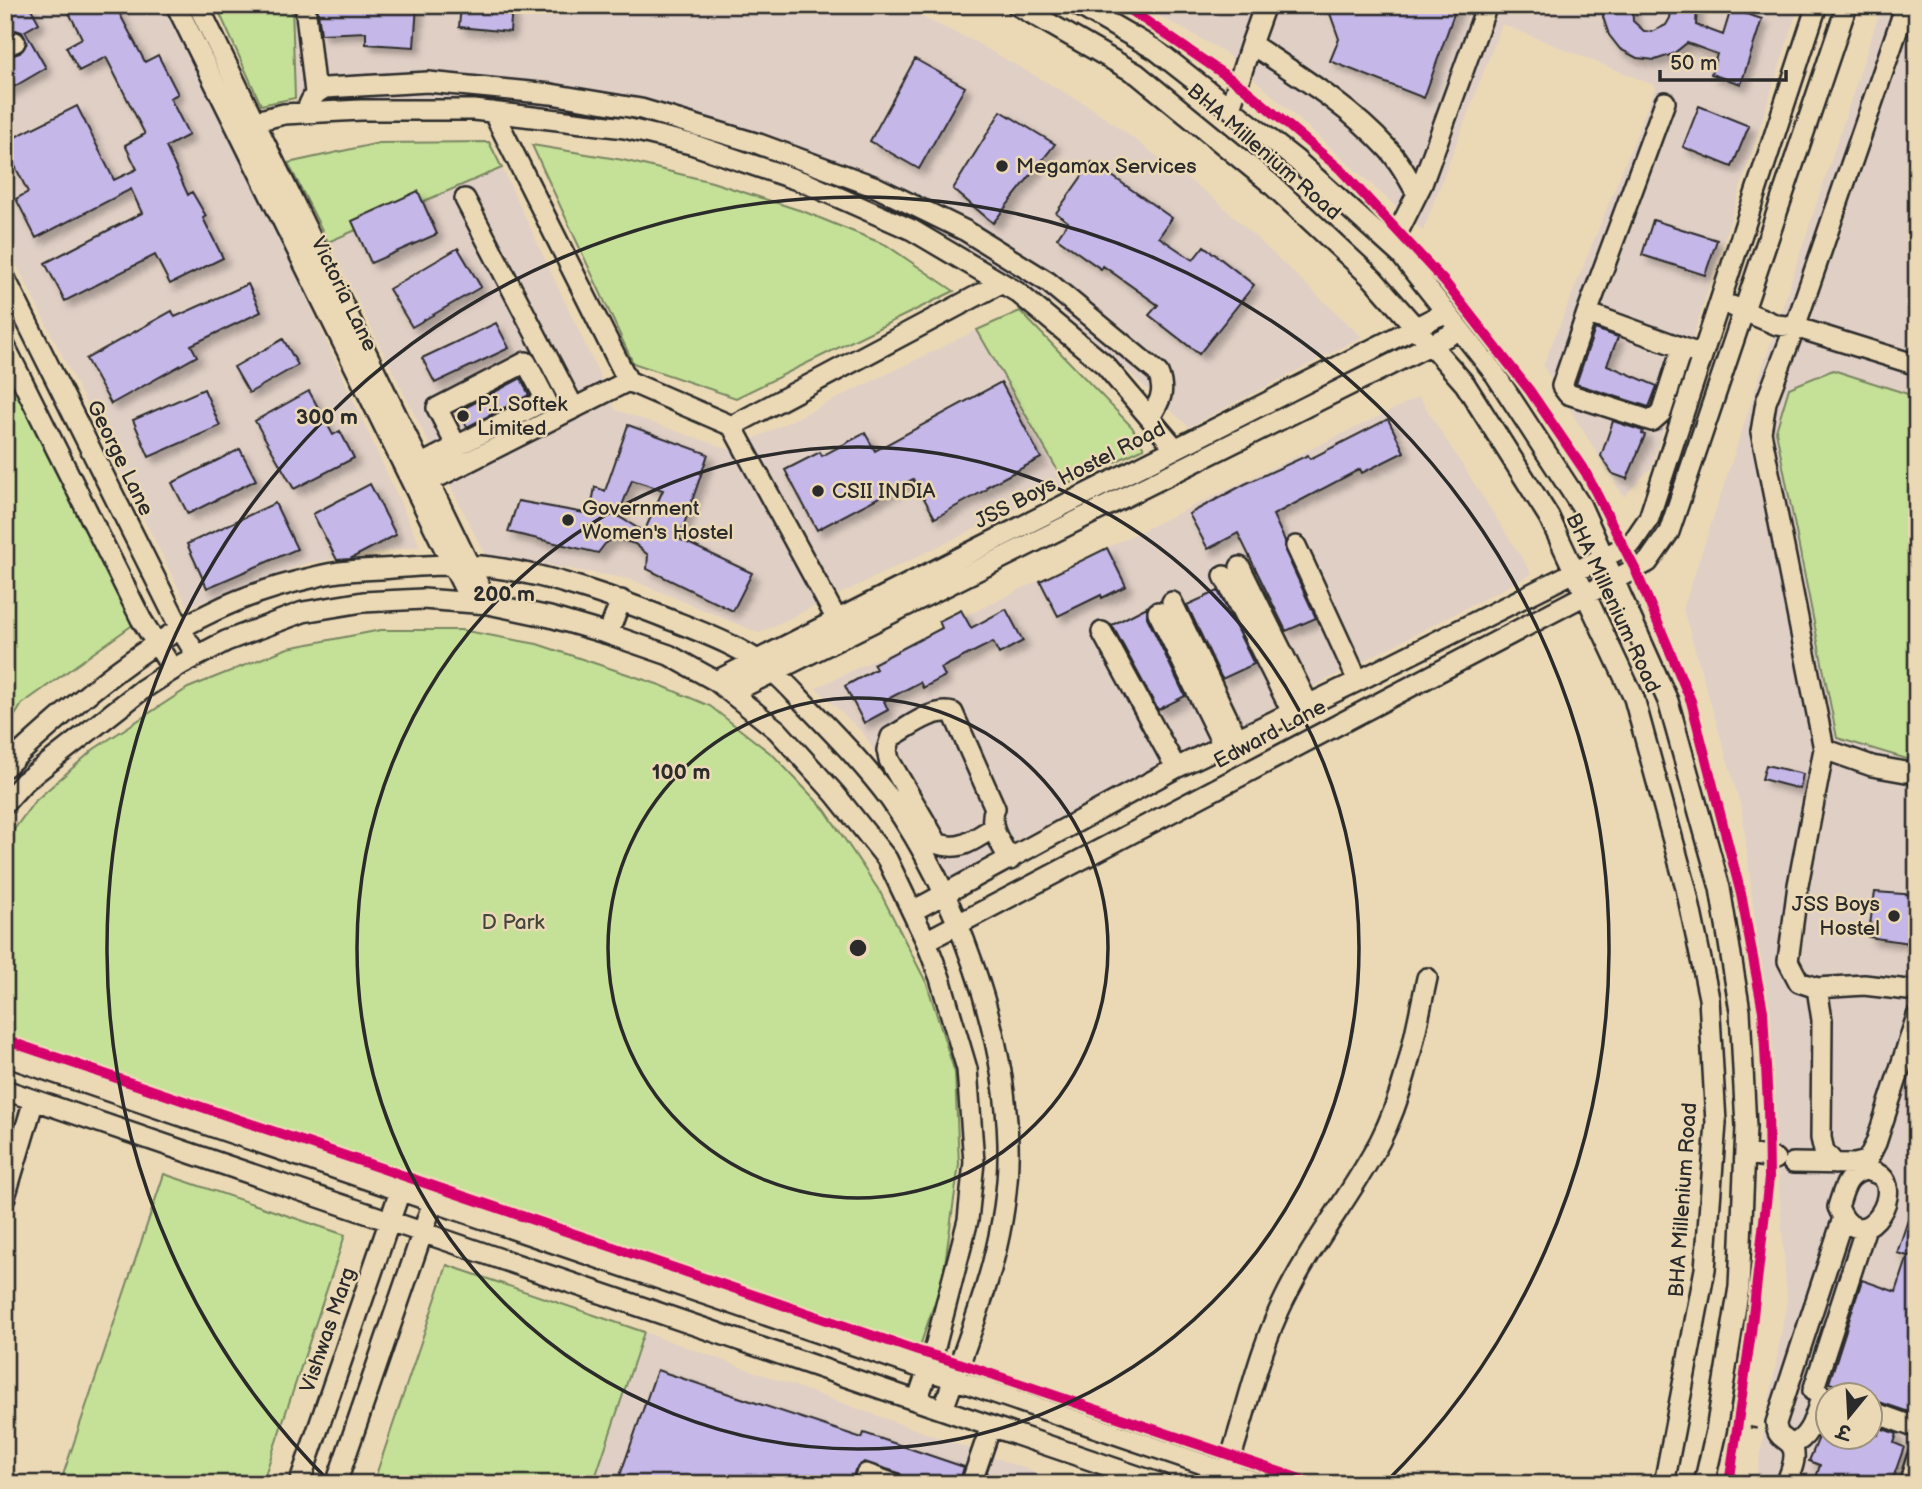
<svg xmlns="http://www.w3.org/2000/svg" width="1922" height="1489" viewBox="0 0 1922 1489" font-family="'Balsamiq Sans','Playpen Sans Deva',sans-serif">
<defs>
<filter id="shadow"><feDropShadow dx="6" dy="6" stdDeviation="3.5" flood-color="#0004"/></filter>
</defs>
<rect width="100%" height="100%" fill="#ebd9b6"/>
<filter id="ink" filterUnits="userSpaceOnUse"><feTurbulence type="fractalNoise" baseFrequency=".0143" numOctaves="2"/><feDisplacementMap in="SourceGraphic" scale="14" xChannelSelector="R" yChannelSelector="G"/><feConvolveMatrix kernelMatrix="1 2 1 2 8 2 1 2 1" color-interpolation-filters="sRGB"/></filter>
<g filter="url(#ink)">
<!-- built -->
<path fill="#e0cfc5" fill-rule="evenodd" d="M5,5H173L420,546L308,563L188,607L5,242Z
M292,5H896L977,43L1092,108L1215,199L1362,337L1189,427L1055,305L953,240L774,160L629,120L499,102L295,98Z
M1140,5H1799L1651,468L1624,497L1543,366L1656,86L1502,24L1423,231L1223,51Z
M1882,5H1917V1484H1755L1787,1300L1769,1042L1742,810L1683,609ZM1828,1394H1870V1436H1828Z
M502,168L616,410L731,450L977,330L1066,485L759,633L630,579L485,555L328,242Z
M1419,397L1532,574L1026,835L947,880L864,734L816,688Z
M644,1332L1068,1484H593Z"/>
<!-- green -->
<path fill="#c5e097" stroke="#788661" stroke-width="2" d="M216,5H292L295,98L261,105Z
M489,142L502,168L328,242L288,163L379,143Z
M532,145L623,160L712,182L805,212L886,245L954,291L736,398L633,363Z
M1020,311L1132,427L1144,448L1066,485L977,330Z
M5,346L141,619L22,704L5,732Z
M1833,370L1917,397V762L1837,738L1776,431L1789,388Z
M381,630H461L537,644L660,685L710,706L774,756L825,810L880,892L927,984L955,1073L959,1164L943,1278L920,1346L5,1039V842L34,802L94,749L188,688L288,648Z
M164,1174L345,1235L262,1484H60Z
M447,1265L644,1332L593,1484H373Z"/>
<!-- building -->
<path fill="#c5b7e8" stroke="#2b2b2b" stroke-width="2" fill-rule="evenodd" filter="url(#shadow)" d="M5,5H29L39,23L25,31L46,68L5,92V58L20,53L27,43L22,32L16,30L5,33Z
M65,5H115L145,62L158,55L178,94L170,98L189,135L166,147L188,195L192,192L206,216L203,218L223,258L170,284L155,255L65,301L45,263L142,213L131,189L36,238L16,199L28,192L5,146V142L77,106L114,180L137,169L125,145L145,134L106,57L79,71L66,47L82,38Z
M317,5H417L414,47L366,44V32L321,34Z
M461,5H512L510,32L459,27Z
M1327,5H1457L1424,98L1330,61L1339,39Z
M1604,5H1632L1633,21L1644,31L1652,32L1666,25L1670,18L1672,5H1697L1696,25L1723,35L1731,9L1762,19L1741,84L1711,74L1717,54L1687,43L1673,54L1655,60L1637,58L1620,49L1609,35L1603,17Z
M915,59L965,87L919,169L870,141Z
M1699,106L1749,126L1732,167L1683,147Z
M1001,111L1055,144L993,223L953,189Z
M1092,162L1172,218L1159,237L1193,260L1204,246L1254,285L1199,354L1149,315L1158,305L1103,266L1101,269L1057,238L1068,222L1056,213Z
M418,191L437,234L371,263L352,221Z
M1653,220L1717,240L1705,275L1642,255Z
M458,248L481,287L412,327L389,289Z
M248,284L261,312L191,345L197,356L111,404L86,359L172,311L175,317Z
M496,323L509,348L435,383L422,358Z
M1595,329L1618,337L1607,365L1657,386L1649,407L1576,384Z
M283,339L298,365L249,393L234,367Z
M521,378L529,395L467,427L459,411Z
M1001,382L1041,458L986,487L987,489L935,518L913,479L817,530L785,470L820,452L822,456L865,433L875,451Z
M204,389L220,426L149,457L133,420Z
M309,391L333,435L340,431L354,458L294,489L255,421Z
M1388,419L1404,452L1362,473L1360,469L1273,515L1285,541V551L1316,618L1286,631L1238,533L1208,549L1189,514L1245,484L1308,455L1310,459Z
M1613,421L1643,431L1642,434L1645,435L1627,479L1613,474L1601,456Z
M628,425L708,454L679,539L752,573L733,611L647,569L648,555L635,544L614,538L605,544L598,553L508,532L518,501L590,514L595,487L605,491ZM632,480L663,490L644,532L618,516Z
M240,449L256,480L188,514L172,483Z
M370,484L396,535L350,559L337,560L313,514Z
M275,503L297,549L207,588L187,544Z
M1107,548L1126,586L1102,598L1101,595L1058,616L1040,581Z
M1218,591L1254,664L1222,679L1187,605Z
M1147,607V617L1185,696L1158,710L1112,625Z
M1006,609L1023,641L999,654L993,642L941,668L945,676L923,688L920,682L884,701L888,710L864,723L845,686L876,669L873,664L942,628L939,621L961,610L971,628Z
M1766,765L1803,774L1800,789L1762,779Z
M1875,892L1917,895V944L1868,937Z
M1914,1202H1917V1398L1912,1413L1870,1399V1395L1829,1383L1862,1280L1896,1292L1908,1256L1897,1253Z
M657,1370L862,1438L864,1433L964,1467L959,1484H906L904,1477L899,1473L864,1462L855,1470L851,1484H617Z
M1880,1428L1897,1434L1894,1443L1904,1447L1891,1484H1814L1820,1465L1809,1461L1819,1437H1870V1432L1878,1435Z"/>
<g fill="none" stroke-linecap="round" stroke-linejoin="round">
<!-- minor casing -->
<g stroke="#2b2b2b" stroke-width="24">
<path id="minor" d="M176,5L471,602
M198,5L488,604
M305,5L315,93
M1017,5L1137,74L1269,182L1373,279L1465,384L1549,517L1634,698L1686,888L1709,998L1716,1123L1705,1269L1664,1484
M1078,5L1156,50L1296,160L1401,255L1495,374L1581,506L1668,701L1720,888L1740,1011L1746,1127L1739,1287L1716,1431L1704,1484
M1265,5L1251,44C1298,75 1350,107 1388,149C1400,162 1409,179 1417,194
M5,46L15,42
M1665,102L1587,313L1702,355
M1230,108L1251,44
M493,112L628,381L732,426L1001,283
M306,113C310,100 313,94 325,88L428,82L551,94L641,109L759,144L876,187L966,231L1048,282L1158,373C1166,392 1160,401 1150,417
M236,126L284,114L361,110H474L625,128L691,144L806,183L912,230L1017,292L1105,365L1175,448
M465,199L574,408
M1391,246L1422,184L1487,5
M5,278L181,630L197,656
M1732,306L1777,325L1795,327L1917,365
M1587,313L1562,386L1568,394L1652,421L1661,413L1682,348
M5,346L141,619L173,670
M732,426L836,618
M422,464L546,400L526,362L437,408L457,447
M430,481L628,381
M1296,546L1358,681
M1240,567L1308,704
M1224,576L1292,712
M1172,602L1237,738
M1158,612L1223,745
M1102,632L1176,768
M608,634L621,600
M716,681L1446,312
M733,692L1460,330
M1824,749L1872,766L1917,774
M5,767C65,711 138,647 212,612C244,596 280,585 315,577C336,571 359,570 381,569C417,566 454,563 490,567C550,575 610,596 666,618C701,632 741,646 771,670C786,682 799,698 812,711C839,739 867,768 890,799C956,893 1005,1028 1008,1143C1011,1237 974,1323 943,1409
M5,803L24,782L143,689L182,664L226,641L303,612L363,602L423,599L488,604L550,617L608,634L669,655L716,681L777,730L835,794L887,859L926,941L940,978L967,1069L974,1162L968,1220L933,1355L917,1401
M993,828C972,840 963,851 938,844L889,760L887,750L891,737C908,728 933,707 953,713L995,808C987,827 1001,843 1010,860
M913,911L1176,768L1358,681L1632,543L1649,518L1817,5
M926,941L1648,562L1669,532L1847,5
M1817,988L1864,985L1917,991
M5,1056L1262,1484
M5,1090L1161,1484
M1745,1153L1775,1159
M1793,1163L1855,1164L1867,1161L1876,1143L1917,1016
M1835,1164L1824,1151L1821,1138L1822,1020L1817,988L1799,982L1788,961L1798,885L1824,749L1761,432L1766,402L1795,327L1906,5
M1866,1170C1870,1171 1877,1173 1881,1176C1904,1195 1860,1261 1838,1207C1844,1189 1846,1174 1866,1170Z
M5,1197L34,1100
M1813,1391L1866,1227
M1870,1411L1917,1428
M1791,1445C1812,1437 1815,1414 1822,1395
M1226,1472C1246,1415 1257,1354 1284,1300C1311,1244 1351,1196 1380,1141C1406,1090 1415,1033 1427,978
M299,1484L400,1191
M336,1484L433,1202
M863,1484L866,1474L894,1484
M971,1484L991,1426
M1786,1484C1790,1473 1799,1456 1791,1445C1784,1436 1777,1439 1776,1423L1843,1218
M1909,1484L1917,1458"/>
</g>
<!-- path -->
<path stroke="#2b2b2b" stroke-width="2.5" stroke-dasharray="7 5" stroke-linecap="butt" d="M1738,1425L1760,1429"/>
<!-- minor -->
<use href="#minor" stroke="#ebd9b6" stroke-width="19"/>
<!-- cycleway casing -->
<g stroke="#ebd9b6" stroke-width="15">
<path id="cycleway" d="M1123,5L1244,88L1340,169L1444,281L1530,391L1586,473L1635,569L1691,701L1741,894L1763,1011L1768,1105L1769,1178L1751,1333L1729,1484
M5,1040L918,1351L959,1363L1315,1484"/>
</g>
<!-- cycleway -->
<use href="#cycleway" stroke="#d6006c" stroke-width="10"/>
</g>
</g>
<!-- distance rings -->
<g fill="none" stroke="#2b2b2b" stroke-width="3.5">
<circle cx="858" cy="948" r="250"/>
<circle cx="858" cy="948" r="501"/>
<path d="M332 1484A751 751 0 1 1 1384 1484"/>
</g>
<!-- markers -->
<g fill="#2b2b2b" stroke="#ebd9b6" stroke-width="2.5">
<circle cx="1002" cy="166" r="7"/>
<circle cx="463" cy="416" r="7"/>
<circle cx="818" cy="491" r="7"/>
<circle cx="568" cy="520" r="7"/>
<circle cx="1894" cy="916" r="7"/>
</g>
<g text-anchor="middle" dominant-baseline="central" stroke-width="5" stroke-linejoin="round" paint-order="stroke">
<!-- street labels -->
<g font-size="21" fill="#2b2b2b" stroke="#ebd9b6">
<text transform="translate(1264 152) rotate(41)">BHA Millenium Road</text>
<text transform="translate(344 294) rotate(64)">Victoria Lane</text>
<text transform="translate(120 458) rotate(64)">George Lane</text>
<text transform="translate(1070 475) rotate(-27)">JSS Boys Hostel Road</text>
<text transform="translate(1613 603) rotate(65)">BHA Millenium Road</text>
<text transform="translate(1270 734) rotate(-28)">Edward Lane</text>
<text transform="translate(1683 1200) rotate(-86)">BHA Millenium Road</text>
<text transform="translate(328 1330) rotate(-71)">Vishwas Marg</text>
</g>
<!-- poi labels -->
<g font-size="21" fill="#2b2b2b" stroke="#ebd9b6" text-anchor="start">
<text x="1016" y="166">Megamax Services</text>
<text x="477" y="404">P.I. Softek<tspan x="477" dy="24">Limited</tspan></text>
<text x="832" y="491">CSII INDIA</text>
<text x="582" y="508">Government<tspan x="582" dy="24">Women's Hostel</tspan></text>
<text x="1880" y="904" text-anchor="end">JSS Boys<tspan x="1880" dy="24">Hostel</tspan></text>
</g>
<!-- park labels -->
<g font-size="21" fill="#42463b" stroke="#ebd9b6">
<text x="513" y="922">D Park</text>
</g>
</g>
<circle cx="858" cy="948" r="10" fill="#2b2b2b" stroke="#ebd9b6" stroke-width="3.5"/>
<g font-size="21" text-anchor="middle" font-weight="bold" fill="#2b2b2b" stroke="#ebd9b6" stroke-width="5" stroke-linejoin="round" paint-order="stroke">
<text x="327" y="424">300 m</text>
<text x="504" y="601">200 m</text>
<text x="681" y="779">100 m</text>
</g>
<!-- margin -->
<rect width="1922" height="1489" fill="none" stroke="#ebd9b6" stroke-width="28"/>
<rect x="14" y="14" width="1894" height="1461" fill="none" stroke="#2b2b2b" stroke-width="2.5" filter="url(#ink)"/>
<!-- north arrow -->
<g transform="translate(1849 1416) rotate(198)"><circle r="33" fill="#ebd9b6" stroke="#9e937e" stroke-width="2"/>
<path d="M0-5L12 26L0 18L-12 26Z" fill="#2b2b2b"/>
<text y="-10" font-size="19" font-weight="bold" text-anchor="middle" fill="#2b2b2b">उ</text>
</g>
<!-- scale -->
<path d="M1660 70v10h126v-10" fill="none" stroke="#2b2b2b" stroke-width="3.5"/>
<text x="1670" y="70" font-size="21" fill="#2b2b2b" stroke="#ebd9b6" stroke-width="5" paint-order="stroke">50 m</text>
</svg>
